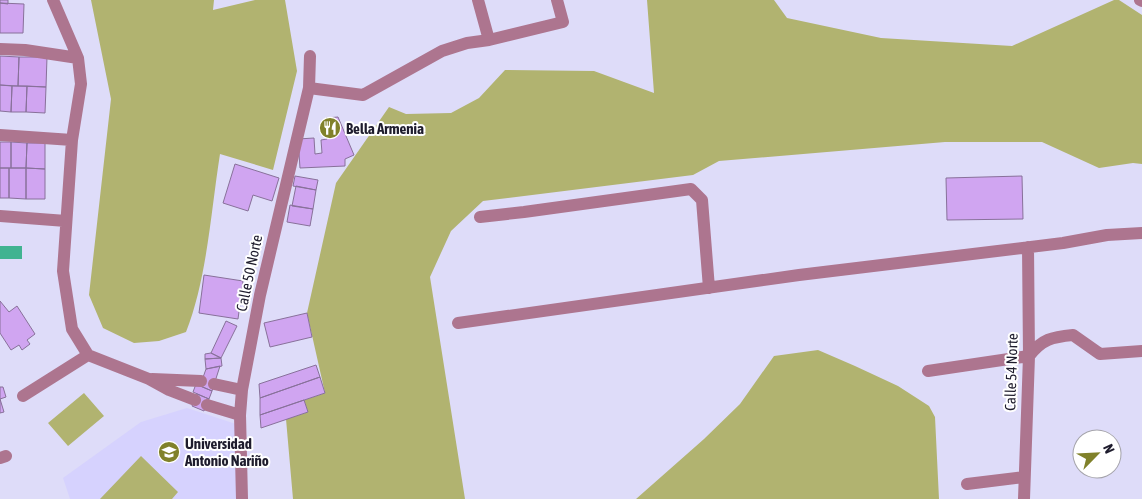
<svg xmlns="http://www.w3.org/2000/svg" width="1142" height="499" viewBox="0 0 1142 499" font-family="'Asap Condensed',sans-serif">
<rect width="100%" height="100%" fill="#dedcf9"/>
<!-- built -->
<path fill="#d6d2fe" d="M187,408L239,425L237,499H70L63,478L141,422Z"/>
<!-- green -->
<path fill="#b1b370" d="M91,0H214L213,10L255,0H285L297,71L273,170L220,154C211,211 207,279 186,332L159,341L134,343L103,328L89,295L111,99Z
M647,0H774L787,18L881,38L1012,46L1114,0H1119L1142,15V164L1133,163L1099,168L1042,142H945L719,161L693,175L483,201L451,231L430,277L465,499H293L286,419L308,412L304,400L325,393L307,313L336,183L389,107L406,114L451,113L479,98L505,70L594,71L654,93Z
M818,350L855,366L898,386L929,406L935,417L939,499H636L704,439L740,404L774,356Z
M84,393L104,416L68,446L48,423Z
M141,456L178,492L172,499H100Z"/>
<!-- water -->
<path fill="#41b391" d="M0,246H22V259H0Z"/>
<!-- building -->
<path fill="#d0a5f1" stroke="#88719a" d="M0,0H8V4L0,3Z
M0,3L24,4L23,33H0Z
M0,56L19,57L18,86L0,85Z
M19,57H47L46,87L18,86Z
M0,85L12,86L11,112L0,111Z
M12,86H27L26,112H11Z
M27,86L46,87L45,113L26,112Z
M338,117L354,155L345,159V166L300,168L298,139L314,138L315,154L322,153L321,140L327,139L326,118Z
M0,142H11V168H0Z
M11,142L27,143L26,168H11Z
M27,143H45V169L26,168Z
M235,164L279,178L272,201L253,195L248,211L223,203Z
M0,168H9V198H0Z
M9,168H26V199L9,198Z
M26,168L45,169V199H26Z
M295,176L318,180L316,190L293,186Z
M1022,176L1023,219L947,220L946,178Z
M296,186L316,190L313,209L292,206Z
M290,205L313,209L310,226L287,222Z
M204,275L243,281L238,319L199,313Z
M0,301L9,312L17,306L35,334L27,340L30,344L22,350L19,345L11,350L0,333Z
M307,313L312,337L270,347L264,323Z
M226,321L237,326L221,358L211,353Z
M211,353L221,358L205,359V354Z
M221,358L222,366L206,369L205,359Z
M316,365L320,377L260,398L259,384Z
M220,366L212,391L200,386L206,369Z
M320,377L325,393L260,415V398Z
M196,384L212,391L209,399L193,392Z
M0,387H3L6,397L0,399L4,412L0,413Z
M197,394L209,399L204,411L192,406Z
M304,400L308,412L261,428L260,415Z"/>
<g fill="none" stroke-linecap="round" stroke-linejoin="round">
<!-- minor -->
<path stroke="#ad758f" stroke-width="12" d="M53,0L78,58L81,84L72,140L63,271L72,329L88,355L149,379L169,390L195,400
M478,0L489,40
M1140,0L1142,1
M0,49L25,50L78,58
M309,88L363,95L442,51L467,43L489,40L563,22L557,0
M0,135L72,140
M0,216L66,221
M480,217L524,212L691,189L702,200L709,288
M458,323L799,275L1063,243L1107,235L1142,233
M928,371L1029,356C1042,339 1052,337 1073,335L1100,354L1142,351
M152,379L201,381
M214,384L242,390
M23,396L88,355
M207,405L240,415
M0,458L6,456
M967,484L1024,477
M242,499L240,415L242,390L260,295L309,88L310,56
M1024,499L1029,356L1028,247"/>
</g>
<!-- icons -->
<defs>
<g id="restaurant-disc" transform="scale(1.125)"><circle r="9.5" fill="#80812a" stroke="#fff"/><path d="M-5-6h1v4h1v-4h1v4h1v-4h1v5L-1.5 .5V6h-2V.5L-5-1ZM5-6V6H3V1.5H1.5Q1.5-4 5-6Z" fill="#fff"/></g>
<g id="university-disc" transform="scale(1.125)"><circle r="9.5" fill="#80812a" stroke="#fff"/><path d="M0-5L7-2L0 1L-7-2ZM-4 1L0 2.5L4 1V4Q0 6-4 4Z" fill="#fff"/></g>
</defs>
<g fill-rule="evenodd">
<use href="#restaurant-disc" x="330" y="128"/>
<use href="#university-disc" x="169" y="452"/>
</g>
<g text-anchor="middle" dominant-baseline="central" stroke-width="4" stroke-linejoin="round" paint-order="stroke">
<!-- poi labels -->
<g font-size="15" font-weight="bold" fill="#1e1c2d" stroke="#fff" text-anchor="start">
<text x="346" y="128">Bella Armenia</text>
<text x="185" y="443">Universidad<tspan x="185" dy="17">Antonio Nariño</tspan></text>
</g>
<!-- street labels -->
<g font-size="15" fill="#1e1c2d" stroke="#fff">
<text transform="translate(249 273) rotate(-78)">Calle 50 Norte</text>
<text transform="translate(1011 372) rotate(-88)">Calle 54 Norte</text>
</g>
</g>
<!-- north arrow -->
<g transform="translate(1097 454) rotate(66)"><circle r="24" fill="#ffffff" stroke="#a5a4ab"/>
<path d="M0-4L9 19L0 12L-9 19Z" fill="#80812a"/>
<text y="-8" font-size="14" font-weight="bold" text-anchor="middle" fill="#1e1c2d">N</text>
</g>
</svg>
